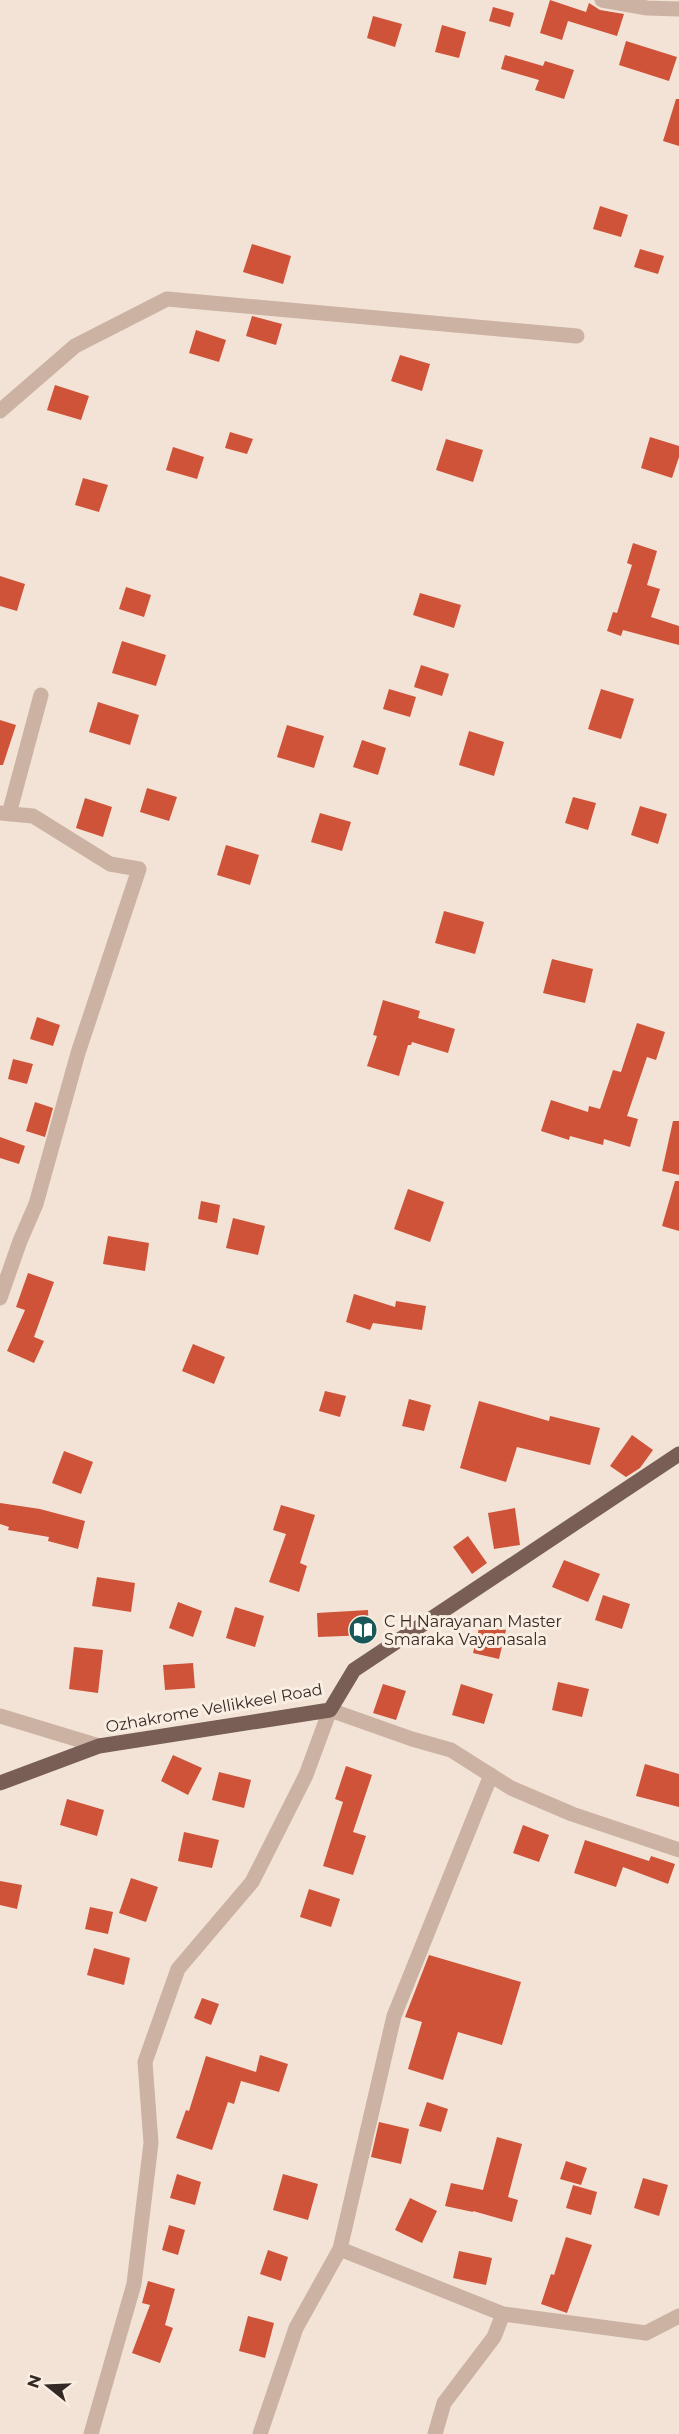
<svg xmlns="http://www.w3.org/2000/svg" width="679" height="2434" viewBox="0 0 679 2434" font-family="Montserrat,sans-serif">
<rect width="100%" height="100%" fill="#f2e3d6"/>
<!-- building -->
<path fill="#ce5339" d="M550,0L586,12L589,3L600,10L624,14L617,36L568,21L562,40L540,33Z
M493,7L514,13L510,27L489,21Z
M373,16L402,24L395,47L367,38Z
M442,25L466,32L459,58L435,52Z
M626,41L677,57L669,81L619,65Z
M505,55L543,66L545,61L574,70L564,99L535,90L539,80L501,69Z
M676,99H679V146L663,141Z
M600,206L628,215L621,237L593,229Z
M252,244L291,256L283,284L243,272Z
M640,249L664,256L658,274L634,267Z
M252,316L282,324L276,345L246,336Z
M196,330L226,340L219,362L189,353Z
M400,355L430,364L422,391L391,381Z
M55,385L89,396L81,420L47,410Z
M230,432L253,439L247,454L225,448Z
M650,437L679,446V457L672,478L641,468Z
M446,439L483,450L473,482L436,470Z
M173,447L204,457L197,479L166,470Z
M83,478L108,485L99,512L75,505Z
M633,543L657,551L647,585L660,589L651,617L679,626V645L623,630L621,636L607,631L613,612L617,613L632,565L627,563Z
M0,576L25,584L17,611L0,606Z
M126,587L151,595L144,617L119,609Z
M420,593L461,605L454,628L413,615Z
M122,641L166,655L156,686L112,673Z
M421,665L449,674L442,696L414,687Z
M389,689L416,697L410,717L383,709Z
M601,689L634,699L621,739L588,729Z
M98,702L139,715L130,745L89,732Z
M0,720L16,725L3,765H0Z
M287,725L324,736L314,768L277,757Z
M469,731L504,742L494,776L459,765Z
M362,740L386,748L378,775L353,767Z
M147,788L177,797L169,821L140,812Z
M573,797L596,803L588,830L565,823Z
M85,798L112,807L103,837L76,828Z
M640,806L667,814L658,844L631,835Z
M320,813L351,822L342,851L311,842Z
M226,845L259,855L250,885L217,875Z
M444,911L484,922L475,954L435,943Z
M552,959L593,969L585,1003L543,993Z
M383,1000L420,1011L418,1018L455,1029L448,1053L412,1042L411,1045H408L399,1076L367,1066L377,1036L373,1035Z
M37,1017L60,1025L53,1046L30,1039Z
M637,1023L665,1032L656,1060L647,1057L627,1116L638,1119L630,1147L604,1139L603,1145L570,1136L569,1140L541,1131L551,1100L588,1112L589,1106L600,1109L613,1070L621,1072Z
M13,1059L33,1064L27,1084L8,1079Z
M35,1102L53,1108L45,1137L26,1131Z
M673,1121H679V1175L662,1171Z
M0,1137L25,1146L19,1164L0,1158Z
M675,1181H679V1231L662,1226Z
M408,1189L444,1202L430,1242L394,1229Z
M201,1201L220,1205L217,1223L198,1219Z
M233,1218L265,1226L258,1255L226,1248Z
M108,1236L149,1243L145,1271L103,1264Z
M28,1273L54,1282L34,1337L44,1341L34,1363L7,1351L25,1310L16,1307Z
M354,1294L395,1307L396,1301L426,1306L422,1330L373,1323L370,1330L346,1322Z
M193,1344L225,1357L214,1384L182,1371Z
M325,1391L346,1396L340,1417L319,1411Z
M409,1399L431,1405L424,1431L402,1426Z
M479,1401L549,1421L550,1416L600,1428L590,1465L517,1447L506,1482L460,1468Z
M632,1435L653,1450L640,1468L626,1477L610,1466Z
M64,1451L93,1462L81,1494L52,1483Z
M0,1503L40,1509L85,1521L78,1549L48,1541L49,1537L8,1530L9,1527L0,1524Z
M281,1505L315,1515L300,1563L307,1566L299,1592L269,1582L286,1534L273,1530Z
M515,1508L520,1545L494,1549L488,1513Z
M468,1536L487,1563L472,1574L453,1547Z
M564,1560L600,1574L588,1602L552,1587Z
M97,1577L135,1583L131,1612L92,1606Z
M603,1595L630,1604L622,1629L595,1620Z
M178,1602L202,1611L193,1637L169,1628Z
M235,1607L264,1616L255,1647L226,1638Z
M368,1610L369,1635L318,1637L317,1613Z
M480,1624L506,1630L499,1659L473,1653Z
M74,1647L103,1650L98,1693L69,1689Z
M193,1663L195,1688L165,1690L163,1665Z
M558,1682L589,1689L582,1717L552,1710Z
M383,1684L406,1691L396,1720L373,1713Z
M461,1684L493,1694L484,1724L452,1715Z
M173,1755L202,1768L188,1795L161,1781Z
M645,1764L679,1774V1807L636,1796Z
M346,1766L372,1775L353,1832L366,1836L353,1875L323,1866L343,1802L335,1799Z
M219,1772L251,1780L244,1808L212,1800Z
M67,1799L104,1810L97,1836L60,1825Z
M523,1825L549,1835L539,1862L513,1853Z
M184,1832L219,1840L212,1868L178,1861Z
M585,1840L649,1861L651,1856L675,1864L668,1884L623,1867L616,1887L574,1873Z
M131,1878L158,1887L146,1922L119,1913Z
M0,1881L22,1885L17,1909L0,1905Z
M309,1889L340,1899L331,1927L300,1917Z
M90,1907L113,1912L108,1934L85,1929Z
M94,1948L130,1958L124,1985L87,1975Z
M429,1955L521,1982L502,2045L458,2032L443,2080L408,2069L422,2022L405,2017Z
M202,1998L219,2004L211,2025L194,2018Z
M260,2055L288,2064L279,2092L241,2081L234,2104L228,2102L212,2150L176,2138L186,2110L189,2111L206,2056L256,2072Z
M427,2102L448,2109L441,2132L419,2126Z
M379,2122L409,2129L401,2164L371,2157Z
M497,2137L522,2144L508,2197L518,2200L512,2222L473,2211V2212L445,2206L451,2183L483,2190Z
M566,2161L587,2168L581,2185L560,2179Z
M177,2174L201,2182L195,2205L170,2198Z
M283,2174L318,2184L308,2220L273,2210Z
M643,2178L668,2185L659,2216L634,2208Z
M573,2185L597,2192L591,2215L566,2208Z
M410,2198L437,2211L422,2243L395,2230Z
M169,2225L185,2230L178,2255L162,2250Z
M566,2237L592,2245L567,2313L541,2304L551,2274L554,2275Z
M268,2250L288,2257L281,2281L260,2274Z
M459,2251L492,2258L486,2285L453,2278Z
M148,2281L175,2289L165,2325L173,2328L160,2363L132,2353L150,2305L142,2303Z
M248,2316L274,2323L265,2358L239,2351Z"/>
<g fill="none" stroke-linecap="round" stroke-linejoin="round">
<!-- minor -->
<path stroke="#cbb2a2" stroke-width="15" d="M602,0L647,8L679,9
M0,411L75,346L167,299L577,336
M0,813L33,816L110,864L139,869L78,1053L36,1204L20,1241L0,1298
M9,814L41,695
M0,1716L99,1746
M340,2249L503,2314L646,2333L679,2316
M91,2434L134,2284L151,2143L145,2062L178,1969L252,1882L306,1775L330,1710L412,1739L451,1750L511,1788L572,1814L679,1850
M260,2434L296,2328L340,2249L394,2016L491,1775
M435,2434L444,2403L494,2337L503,2314"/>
<!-- major -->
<path stroke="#785e55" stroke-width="15" d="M0,1783L99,1746L330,1710L354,1670L679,1454"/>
</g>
<!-- icons -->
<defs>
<g id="library-disc" transform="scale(1.5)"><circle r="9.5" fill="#185858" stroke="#faeee2"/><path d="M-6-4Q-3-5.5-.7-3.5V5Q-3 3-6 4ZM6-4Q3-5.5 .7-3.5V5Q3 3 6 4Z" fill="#fff"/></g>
</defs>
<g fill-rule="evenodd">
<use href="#library-disc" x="363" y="1630"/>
</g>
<g text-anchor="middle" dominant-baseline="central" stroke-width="6" stroke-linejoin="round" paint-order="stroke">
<!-- poi labels -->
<g font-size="16" fill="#352925" stroke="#faeee2" text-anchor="start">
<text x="384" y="1621">C H Narayanan Master<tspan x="384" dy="18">Smaraka Vayanasala</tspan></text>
</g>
<!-- street labels -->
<g font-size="16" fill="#352925" stroke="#faeee2">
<text transform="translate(214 1708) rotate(-10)">Ozhakrome Vellikkeel Road</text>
</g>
</g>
<!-- north arrow -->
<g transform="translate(48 2386) rotate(288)" stroke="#faeee2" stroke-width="4.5" paint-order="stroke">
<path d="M0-4.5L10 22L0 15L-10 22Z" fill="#352925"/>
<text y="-9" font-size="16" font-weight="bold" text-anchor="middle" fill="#352925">N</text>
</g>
</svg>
